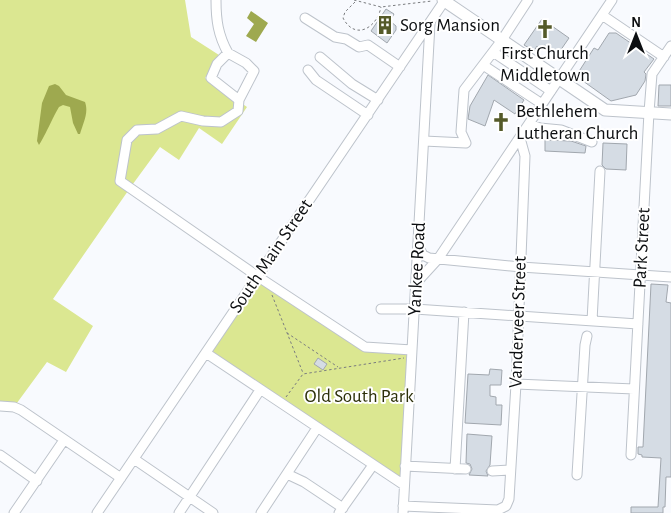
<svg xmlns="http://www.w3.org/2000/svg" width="671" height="513" viewBox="0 0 671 513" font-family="'Alegreya Sans',sans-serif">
<rect width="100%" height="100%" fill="#f8fafe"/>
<!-- green -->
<path fill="#dbe791" d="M0,0H185L191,37L219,55L205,78L247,107L222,144L199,128L179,160L160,147L130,188L53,299L93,326L66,372L47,362L14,407L0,406Z
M257,276L365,346L412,350L404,485L206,353Z"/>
<!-- water -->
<path fill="#9ea94f" d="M251,11L268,23L256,42L246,36L254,24L247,18Z
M55,84L59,86L66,95L85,102C89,113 83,123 80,134H78L73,123L70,107L63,105L59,107C54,115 43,140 39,145L37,141L42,103L49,86Z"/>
<!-- building -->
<path fill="#d5dce4" stroke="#a1a7ae" d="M386,9L394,14L390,21L396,26V30L387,43L371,31Z
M542,19L569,38L558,54L544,45L541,50L537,46L534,51L524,45Z
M609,33H616L654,59L644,72L646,74L645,81L636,95L611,101L576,76L594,48L598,50Z
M488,75L524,100L515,114L494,100L485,126L468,119L470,106Z
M659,85H671V106H658Z
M545,140L571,141L586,146L585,153L545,151Z
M603,143L627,144L626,170L606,169L602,165Z
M651,284L668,285L666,302L671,303V477H666L665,507H663V513H631V507H658L661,458L642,457V455L638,454V447H643Z
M318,358L327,364L323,370L314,364Z
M490,369L502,370L501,385H490V396L496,397V405H502L501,425L465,423L468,374L489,375Z
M467,434L492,436L490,465L486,471L488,476L469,475L472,469L470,464L466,463Z"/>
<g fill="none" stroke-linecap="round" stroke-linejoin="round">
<!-- minor casing -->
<g stroke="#bdc3cb" stroke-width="11">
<path id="minor" d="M216,0C216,20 218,35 228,53
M602,15L664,57
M305,18L335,37L346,39L359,47L368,45L400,67
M493,52L551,91
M320,57L352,84L378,100
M483,65L542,104
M308,70L316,80L368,115
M239,100L211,78L217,64L228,53L246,63L254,71L239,100L238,111L221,122L203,121L181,116L157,129L137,130L127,140L120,181L257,276L365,347L412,350
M529,124L540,128L561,130L592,142
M424,141L466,143
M466,143L461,132L464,90L502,40L528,0
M418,246L423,255L429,258L521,267L671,277
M417,282L438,259L612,0
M381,309H415L638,324
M592,321L600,171
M206,353L404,485
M516,384L634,389
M0,406L14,407L21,410L121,478
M0,455L37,481
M631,455L649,112L652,74L671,46
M134,459L213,513
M405,466L466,469
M455,469L464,312
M492,471L510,470
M287,474L304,482L343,508
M577,475L585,345L587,336
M403,506L498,510L506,506L509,499L516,384L525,156L520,138
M14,513L64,440
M97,513L445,0
M179,513L260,390
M261,513L317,428
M339,513L373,465
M403,513L430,24"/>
</g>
<!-- major casing -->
<g stroke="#bdc3cb" stroke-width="13">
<path id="major" d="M443,0L605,110L671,114"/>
</g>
<!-- path -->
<path stroke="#7a7c7f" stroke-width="1" stroke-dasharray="2.5 2.5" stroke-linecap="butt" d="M354,0L381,7L432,1
M355,2L345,12L343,18C355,41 377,28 381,7
M272,295L303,373
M287,333L338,367
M286,397L303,374L404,358"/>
<!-- minor -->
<use href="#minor" stroke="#fff" stroke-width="9"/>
<!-- major -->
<use href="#major" stroke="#fff" stroke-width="11"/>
</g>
<!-- icons -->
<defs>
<g id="building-bare" transform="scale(1.5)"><path d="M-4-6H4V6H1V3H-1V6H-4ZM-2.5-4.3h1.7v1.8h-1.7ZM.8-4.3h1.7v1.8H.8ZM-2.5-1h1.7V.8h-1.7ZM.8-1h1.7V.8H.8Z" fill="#545a29" stroke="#fff" stroke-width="2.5" paint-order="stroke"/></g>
<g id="church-bare" transform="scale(1.5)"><path d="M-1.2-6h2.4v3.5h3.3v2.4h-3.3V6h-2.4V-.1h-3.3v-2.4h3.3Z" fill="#545a29" stroke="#fff" stroke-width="2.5" paint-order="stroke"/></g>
</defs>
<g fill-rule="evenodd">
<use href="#building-bare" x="385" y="25"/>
<use href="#church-bare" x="545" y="29"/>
<use href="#church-bare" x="501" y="122"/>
</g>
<g text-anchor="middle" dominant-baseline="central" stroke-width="4" stroke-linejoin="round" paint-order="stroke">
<!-- poi labels -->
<g font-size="19" fill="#0d0f11" stroke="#fff" text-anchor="start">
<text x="400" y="25">Sorg Mansion</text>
<text x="545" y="53" text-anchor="middle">First Church<tspan x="545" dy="22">Middletown</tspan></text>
<text x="516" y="111">Bethlehem<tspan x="516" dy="22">Lutheran Church</tspan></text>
</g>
<!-- street labels -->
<g font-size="19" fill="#0d0f11" stroke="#fff">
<text transform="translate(642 248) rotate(-87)">Park Street</text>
<text transform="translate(271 256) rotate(-56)">South Main Street</text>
<text transform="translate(417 269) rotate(-87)">Yankee Road</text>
<text transform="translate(518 322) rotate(-88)">Vanderveer Street</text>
</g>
<!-- park labels -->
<g font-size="19" fill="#2c3009" stroke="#fff">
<text x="359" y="396">Old South Park</text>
</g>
</g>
<!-- north arrow -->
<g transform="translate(636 35)" stroke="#ffffff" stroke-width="4" paint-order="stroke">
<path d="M0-4L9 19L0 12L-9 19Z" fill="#0d0f11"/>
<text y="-8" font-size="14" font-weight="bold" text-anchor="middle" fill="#0d0f11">N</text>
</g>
</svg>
